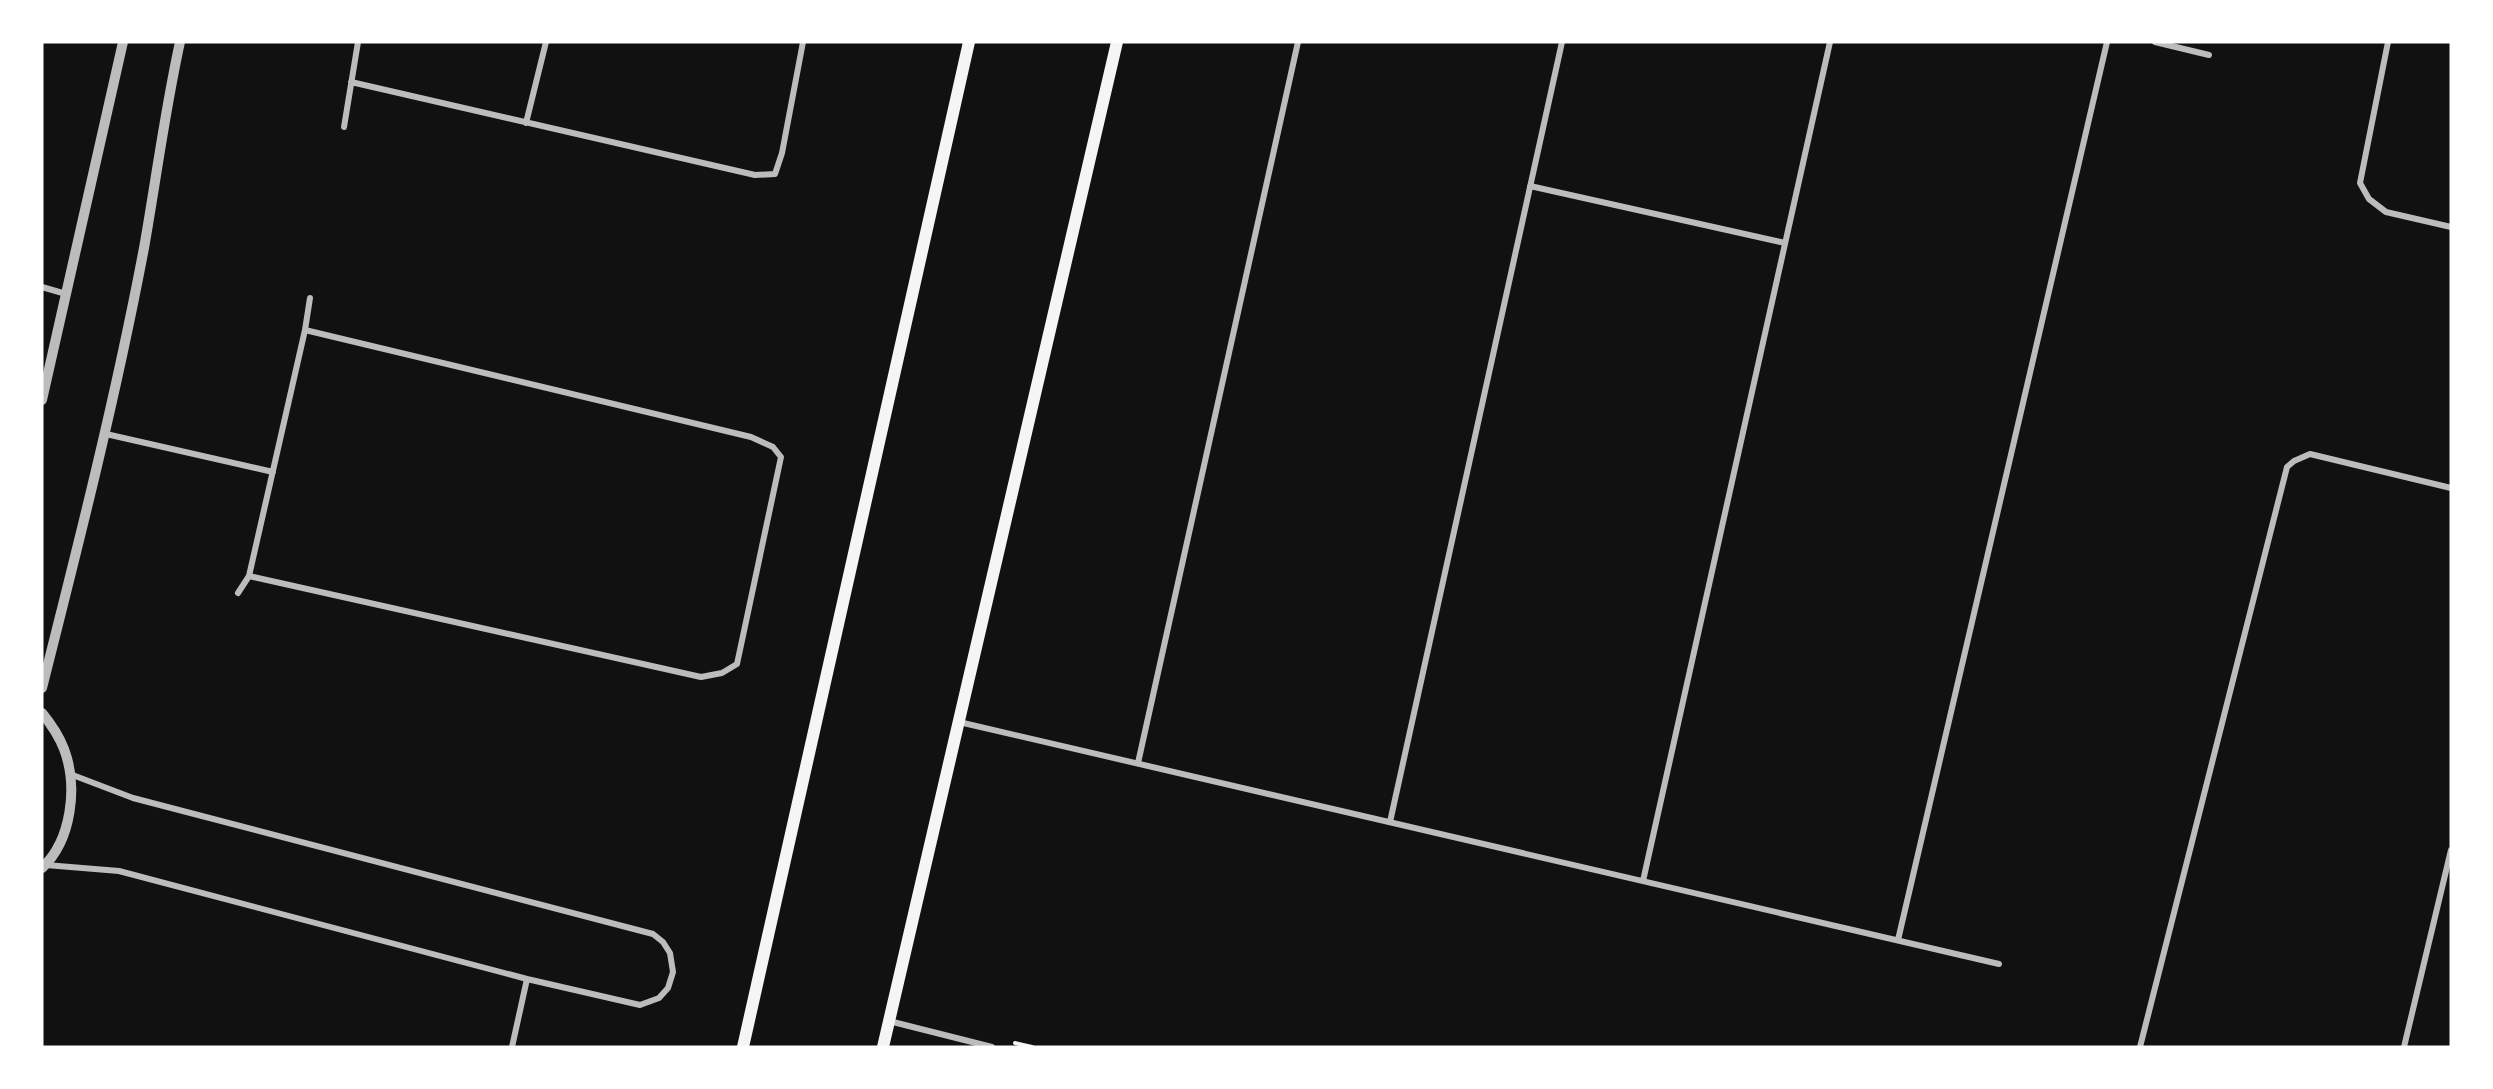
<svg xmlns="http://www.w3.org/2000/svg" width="2493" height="1089" viewBox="0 0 2493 1089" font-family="'Noto Serif',serif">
<rect width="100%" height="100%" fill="#111"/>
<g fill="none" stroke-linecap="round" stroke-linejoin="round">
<!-- path -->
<path stroke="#f5f5f5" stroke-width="4" d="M1015,1043L1032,1047"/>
<!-- minor -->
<path stroke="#bcbcbc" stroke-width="6" d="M2155,42L2209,55
M2388,42L2360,183L2369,199L2386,212L2451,227
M351,82L755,175L775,174L782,153L803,42
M526,123L546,42
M344,127L358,42
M1530,186L1785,243
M42,287L66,294
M106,434L273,472
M249,576L701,677L722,673L737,664L781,457L773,447L751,437L305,330
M238,593L249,576L305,330L310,298
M959,722L1999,964
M1138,763L1298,42
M1390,822L1562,42
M46,865L119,871L527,979L640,1005L659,998L668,988L673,972L670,953L663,942L653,934L133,798L70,774
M1643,881L1830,42
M1898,940L2107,42
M889,1021L992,1047
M512,1047L527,979
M2140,1047L2287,467L2294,461L2310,454L2451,488
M2404,1047L2451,850"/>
<!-- tertiary -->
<path stroke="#bcbcbc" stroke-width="10" d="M42,400L123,42
M42,688C79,542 116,396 144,248C156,180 165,110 180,42
M42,713C51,724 59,736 64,749C78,786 72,840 42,868"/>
<!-- secondary -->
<path stroke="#f5f5f5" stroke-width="12" d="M743,1047L969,42
M883,1047L1117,42"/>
</g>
<!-- border -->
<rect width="2493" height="1089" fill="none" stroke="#ffffff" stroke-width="87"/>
</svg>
